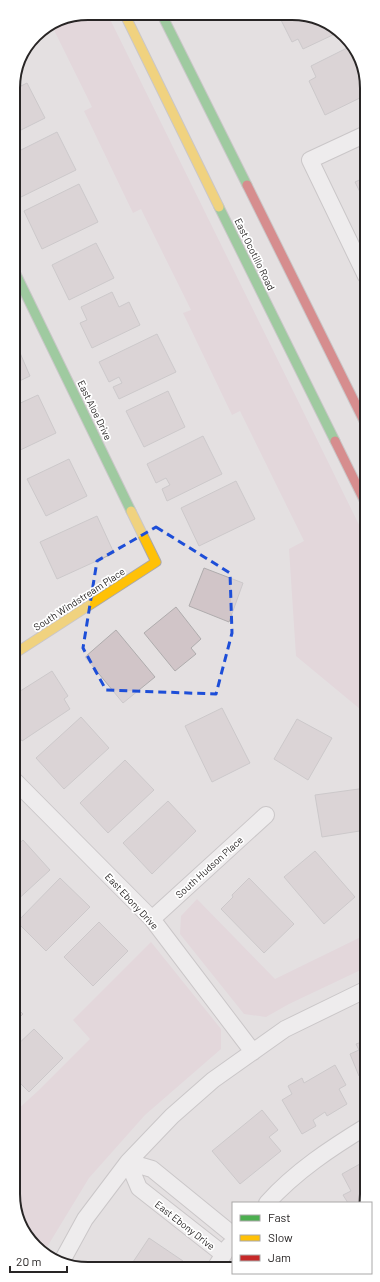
<svg xmlns="http://www.w3.org/2000/svg" width="380" height="1282" viewBox="0 0 380 1282" font-family="Barlow,sans-serif">
<rect width="100%" height="100%" fill="#e4e0e1"/>
<!-- green -->
<path fill="#e3ccd3" d="M88,13H107L366,539V714L296,656L289,549L304,541L240,411L232,415L183,313L191,310L141,209L133,213L84,111L92,107L51,24L60,19Z
M197,899L275,979L367,934V967L289,1004L266,1017L244,1014L180,934L181,916Z
M151,942L221,1029V1049L145,1115L89,1178L44,1252L35,1247L14,1208V1156L21,1131L17,1110L39,1090L90,1039L73,1020Z"/>
<!-- building -->
<path fill="#d1c5c8" stroke="#afacad" d="M278,14H307L339,32L303,49L298,39L292,42Z
M351,46L366,74V95L325,115L309,81L316,77L311,66Z
M27,83L45,118L13,134V90Z
M57,132L76,170L21,197L13,182V154Z
M366,177V204L355,182Z
M79,184L98,222L42,249L24,211Z
M96,243L114,278L69,300L52,265Z
M112,292L119,307L129,302L140,325L92,348L80,323L87,320L81,307Z
M157,334L176,372L119,399L113,387L122,383L119,377L109,382L99,362Z
M14,339L30,376L13,384V340Z
M168,391L185,427L144,447L126,411Z
M38,395L56,433L14,453V406Z
M203,436L222,474L167,501L162,489L170,485L166,478L156,483L147,464Z
M69,459L87,496L46,516L27,479Z
M236,481L255,519L199,546L181,508Z
M97,516L114,553L57,579L40,542Z
M204,568L243,583L229,622L189,606Z
M176,607L201,639L191,648L196,654L175,671L144,633Z
M116,630L155,677L123,703L85,657Z
M52,671L68,696L64,699L70,709L22,741L14,729V695Z
M222,708L250,763L212,782L185,726Z
M81,717L109,748L64,789L36,758Z
M297,719L332,738L308,780L274,759Z
M125,760L154,790L108,833L80,803Z
M366,788V830L322,837L315,795Z
M168,801L196,831L152,874L123,843Z
M23,840L50,870L14,903V848Z
M315,851L355,897L324,924L284,877Z
M60,878L90,907L46,951L17,922Z
M249,878L294,924L264,953L221,909L233,897L232,895Z
M99,922L128,951L93,986L64,957Z
M14,1005L23,1014L14,1023Z
M34,1029L63,1058L29,1092L14,1077V1048Z
M367,1040V1073L359,1076L350,1054L359,1050L356,1044Z
M335,1065L346,1085L339,1089L347,1104L327,1116L325,1112L313,1120L316,1126L302,1134L282,1100L292,1094L288,1086L302,1078L304,1083Z
M262,1110L278,1130L269,1137L281,1151L240,1184L212,1151Z
M367,1160V1199L365,1203H348L343,1195L351,1191L342,1174Z
M149,1238L183,1261L179,1268H129Z"/>
<g fill="none" stroke-linecap="round" stroke-linejoin="round">
<!-- street casing -->
<g stroke="#aba8a9" stroke-width="18">
<path id="street" d="M366,134L310,160L366,276
M14,780L152,919L253,1052
M152,919L266,815
M128,1162L139,1188L223,1254
M128,1162L152,1169L233,1235
M267,1203C296,1171 331,1148 367,1126
M62,1261L85,1219L128,1162L172,1116L213,1080L285,1029L367,989
M215,1268L229,1246"/>
</g>
<!-- fast casing -->
<g stroke="#aba8a9" stroke-width="11">
<path id="fast" d="M161,13L247,185
M219,207L335,441
M13,268L131,511"/>
</g>
<!-- slow casing -->
<g stroke="#aba8a9" stroke-width="11">
<path id="slow" d="M124,13L219,207
M14,654L156,562L131,511"/>
</g>
<!-- jam casing -->
<g stroke="#aba8a9" stroke-width="11">
<path id="jam" d="M247,185L366,425
M335,441L366,504"/>
</g>
<!-- street -->
<use href="#street" stroke="#fbfafa" stroke-width="16"/>
<!-- fast -->
<use href="#fast" stroke="#4caf50" stroke-width="9"/>
<!-- slow -->
<use href="#slow" stroke="#ffc107" stroke-width="9"/>
<!-- jam -->
<use href="#jam" stroke="#c62828" stroke-width="9"/>
</g>
<!-- marked area -->
<path d="M0 0H380V1282H0ZM156,527L230,573L232,633L216,694L106,690L83,648L97,561Z" fill="#e4e0e1" fill-opacity=".55" fill-rule="evenodd"/>
<path fill="none" stroke="#1d4ed8" stroke-width="3" stroke-dasharray="8 5" stroke-linejoin="round" d="M156,527L230,573L232,633L216,694L106,690L83,648L97,561Z"/>
<g text-anchor="middle" dominant-baseline="central" stroke-width="3.5" stroke-linejoin="round" paint-order="stroke">
<!-- street labels -->
<g font-size="10" fill="#282525" stroke="#fff">
<text transform="translate(255 254) rotate(64)">East Ocotillo Road</text>
<text transform="translate(95 410) rotate(64)">East Aloe Drive</text>
<text transform="translate(79 599) rotate(-33)">South Windstream Place</text>
<text transform="translate(209 867) rotate(-42)">South Hudson Place</text>
<text transform="translate(132 901) rotate(47)">East Ebony Drive</text>
<text transform="translate(185 1225) rotate(38)">East Ebony Drive</text>
</g>
</g>
<!-- crop -->
<path d="M0 0H380V1282H0ZM88 20H292A68 68 0 0 1 360 88V1194A68 68 0 0 1 292 1262H88A68 68 0 0 1 20 1194V88A68 68 0 0 1 88 20Z" fill="#fff" fill-rule="evenodd"/>
<path fill="none" stroke="#282525" stroke-width="2" d="M88 20H292A68 68 0 0 1 360 88V1194A68 68 0 0 1 292 1262H88A68 68 0 0 1 20 1194V88A68 68 0 0 1 88 20Z"/>
<!-- legend -->
<rect x="232" y="1202" width="140" height="72" fill="#ffffff" stroke="#a9a8a8"/>
<rect x="240" y="1215" width="20" height="6" fill="#4caf50" stroke="#a9a8a8"/>
<text x="268" y="1222" font-size="12" fill="#282525">Fast</text>
<rect x="240" y="1235" width="20" height="6" fill="#ffc107" stroke="#a9a8a8"/>
<text x="268" y="1242" font-size="12" fill="#282525">Slow</text>
<rect x="240" y="1255" width="20" height="6" fill="#c62828" stroke="#a9a8a8"/>
<text x="268" y="1262" font-size="12" fill="#282525">Jam</text>
<!-- scale -->
<path d="M10 1266v6h57v-6" fill="none" stroke="#282525" stroke-width="2"/>
<text x="16" y="1266" font-size="12" fill="#282525" stroke="#ffffff" stroke-width="3" paint-order="stroke">20 m</text>
</svg>
